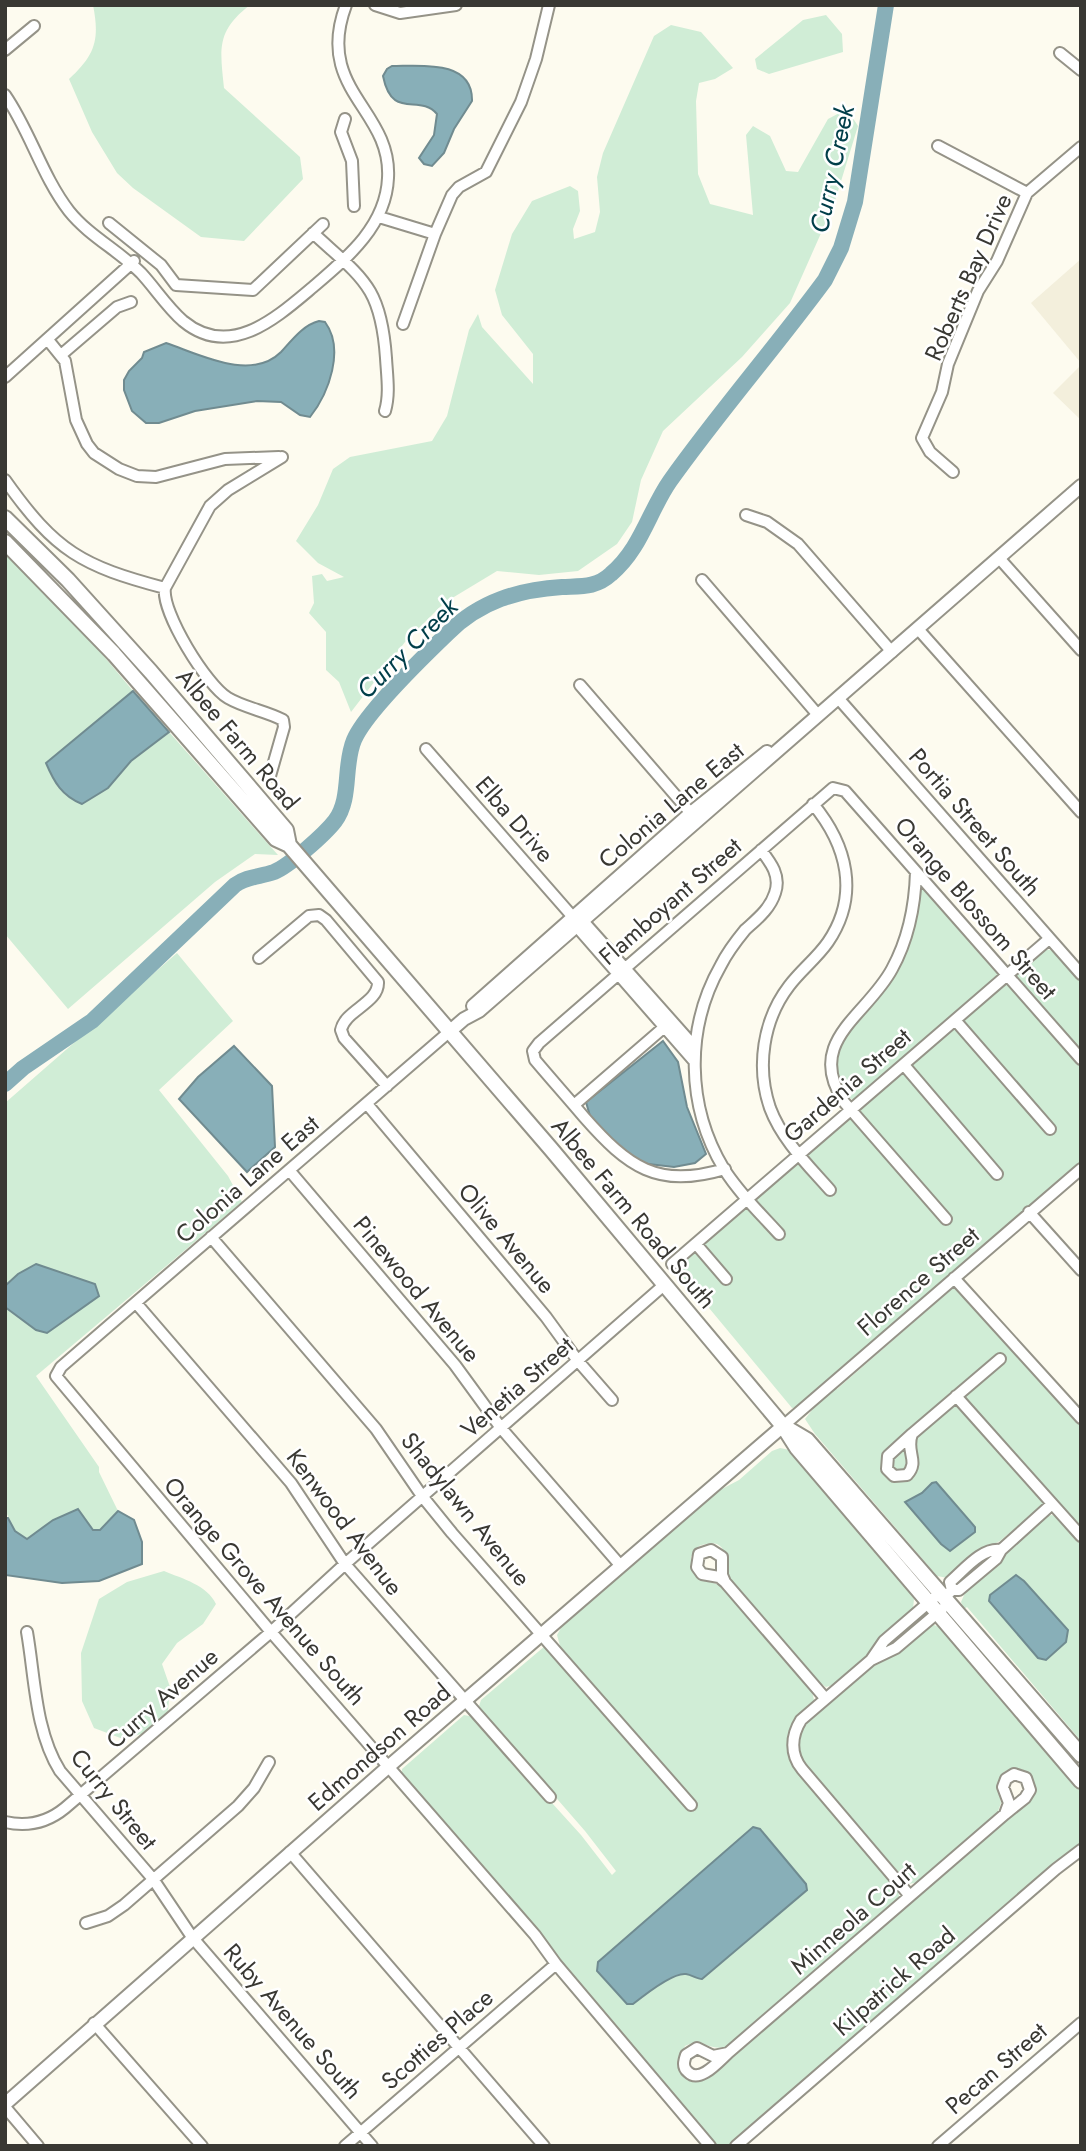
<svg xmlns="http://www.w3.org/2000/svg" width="1086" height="2151" viewBox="0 0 1086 2151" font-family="Jost,sans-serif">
<rect width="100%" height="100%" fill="#fdfbef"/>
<!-- built -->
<path fill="#f3efdc" d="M1081,259V363L1031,303Z
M1081,365V420L1053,393Z"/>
<!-- green -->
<path fill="#d0edd6" d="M93,5H250C216,31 220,49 224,88L300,157L303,179L244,241L201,237L133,188L117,173L92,132L69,79C95,55 100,40 93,5Z
M826,15L842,34L843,52L769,74L757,69L755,59L803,20Z
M671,25L701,32L733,68L715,79L699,83L696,101L698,174L710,204L753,215L746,135L753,126L770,136L786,171L798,172L828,119L847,109L858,126L834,204L790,303L742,357L663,431L641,480L632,522L617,544L578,571L539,575L497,571L444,603L405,642L351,712L339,682L326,670V632L309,613L314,603L312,576L322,574L327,581L344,577L318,563L296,541L318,505L333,469L350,457L432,441L447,416L469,330L478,314L482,327L533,384V354L502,315L495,290L512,234L532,201L570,186L578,191L580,211L573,229L574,239L595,232L600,212L597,177L603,153L654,36Z
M5,553L61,605L133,691L46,763L108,788L131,761L169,732L278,855L255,854L215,882L68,1009L5,934Z
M923,888L998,970V976L854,1100C846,1097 844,1093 841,1085C820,1038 876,1007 896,972C911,946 916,919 920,890Z
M1044,949L1055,951L1081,980V1163L799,1407L792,1408L680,1273V1265Z
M177,953L233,1021L159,1090L228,1176L242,1202L36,1376L99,1467V1472L118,1511L100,1530H92L78,1509L53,1520L27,1539L15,1531L5,1510V1307L36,1330L47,1333L68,1317L18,1274L5,1286V1103Z
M953,1288L964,1294L1081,1425V1528L1052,1497L1000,1541L983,1549L948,1578L937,1576L815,1434L805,1419L816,1405L835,1387L837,1389Z
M780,1448L790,1450L794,1454L912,1595L914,1599L913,1609L872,1651L833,1685L826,1687L819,1682L732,1581C722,1566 733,1534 699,1546L691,1557V1568C698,1584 713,1579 725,1589L812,1691L814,1700C795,1721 780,1732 792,1763L897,1888L899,1896L894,1903L726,2047C710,2051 701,2038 685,2046L678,2061L683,2075L695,2081L709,2077L1032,1798L1035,1785C1031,1770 1017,1764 1004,1772L997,1784L1001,1803L997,1814L918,1882L909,1884L804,1763C796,1748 798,1735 807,1721L876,1662L932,1624L943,1629L1081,1789V1845L1050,1869L731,2146H714L402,1775V1769L464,1715L474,1717L581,1835L612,1875L616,1871L585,1831L485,1716L479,1706L481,1700L545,1646L694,1808L697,1806L560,1646L557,1635L562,1626L720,1490L739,1480L772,1451Z
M1052,1515L1057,1517L1081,1545V1741L967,1607L964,1609L961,1602L965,1593L991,1571L1004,1553L1047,1516Z
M164,1571C183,1579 207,1585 216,1604L203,1624L177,1643L162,1664L170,1687L168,1711L148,1732L123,1739L94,1728L82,1701L81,1653L99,1599L127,1582Z"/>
<!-- water -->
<path fill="#88afb8" stroke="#708b90" stroke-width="2" d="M392,66C420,66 473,59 472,101L454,129L444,153L432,166L424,164L419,158L434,135L437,114C419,93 392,121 383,76L387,69Z
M319,321L325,322C345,349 329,393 310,417L300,415L281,402L257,401L195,411L159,423H146L132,411L124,390V380L129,371L142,358L144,352L166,343C199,354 251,382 281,352C292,340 303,325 319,321Z
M133,691L169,732L131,761L108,788L82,804C62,796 54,782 46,763Z
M663,1041L678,1062L687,1107L706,1154L695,1163L674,1167L640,1163L592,1123L586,1102Z
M234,1046L272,1086L275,1147L247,1172L179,1099L198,1077Z
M36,1264L95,1284L99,1296L47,1333L36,1330L5,1307V1286L18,1274Z
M936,1482L975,1527V1532L950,1551L941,1544L905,1502L922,1493L932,1483Z
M78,1509L93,1530H100L118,1511L134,1520L142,1542V1564L99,1581L62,1583L5,1575V1518H8L15,1531L27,1539L53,1520Z
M1016,1575L1024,1581L1068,1630L1066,1642L1046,1660L1038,1658L989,1601L990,1595Z
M753,1827L760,1829L806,1884L807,1890L702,1979C697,1979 692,1975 686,1974C673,1972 643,1996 633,2004H627L597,1971L598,1962Z"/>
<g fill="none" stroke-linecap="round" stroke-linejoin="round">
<!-- river -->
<path stroke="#88afb8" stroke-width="16" d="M5,1084L23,1068L92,1021L235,885C248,876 260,877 274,872C289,866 325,834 335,821C352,798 343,766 354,740C366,712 424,656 448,633C480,601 518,590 562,587C581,586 596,588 611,574C641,549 649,511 670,481C719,412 775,348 825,280L841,248L855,202L886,5"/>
<!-- minor casing -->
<g stroke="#959388" stroke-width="14">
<path id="minor" d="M375,5L400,13L456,5
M5,50L34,26
M1060,53L1081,70
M5,95C30,131 42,176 69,211C89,236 118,250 141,273C155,288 167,307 183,321C230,360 276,318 313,287C347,258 386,226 388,178C392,109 314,90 346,5
M345,119L341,132L352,161L354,206
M938,146L1027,193
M379,217L435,234
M109,223L161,265L176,285L253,290L323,224
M313,233C363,279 381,286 386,358C387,376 390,394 385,411
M403,324L435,234L452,195L459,187L486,172L521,102L536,59L549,5
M48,340L65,361L76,420L87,444L94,453L119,469L137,476L156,477L225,459L279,457
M61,355L117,307L131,302
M5,377L134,261
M953,472L930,452L922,438L942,392L948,364L978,291L997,261L1027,193L1081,147
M5,480C56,552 82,566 165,588
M746,515L767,522L798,544L892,652
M999,558L1081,650
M702,580L818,715
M918,629L1081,812
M580,685L695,818
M838,698L1081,974
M426,749L572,916L577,927L694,1061
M270,776L284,727L283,720C266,711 245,708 228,698C207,686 161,612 165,588L210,506L228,490L282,457
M813,804C847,845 860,895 828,942C817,958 801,970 789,986C763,1020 756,1067 770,1108C782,1140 808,1165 830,1190
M761,850C771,863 781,876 775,893C770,909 757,919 745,930C736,941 727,953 721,965C685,1028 686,1106 724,1169C739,1193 760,1213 779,1234
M916,872C915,907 909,938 892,969C867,1016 804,1041 844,1102L946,1219
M578,919L583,921L694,1046
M259,958L309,916L319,915L326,920L378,982C379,1003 345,1010 341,1030L344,1038L387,1086
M955,1020L1050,1129
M449,1032L61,1367L56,1376L271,1632L535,1935L556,1964L710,2146
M904,1065L997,1174
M367,1104L546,1317L578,1361L612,1400
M574,1105L669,1023
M725,1169C657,1189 628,1167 584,1117C568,1098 551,1079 535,1060L533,1051L539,1043L833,788L845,791L1081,1059
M289,1170L455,1365L501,1428L620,1565
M1029,1212L1081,1270
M211,1237L376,1429L422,1496L452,1533L691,1805
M696,1244L726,1279
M672,1264L1049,939
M954,1278L1081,1418
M136,1303L291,1483L345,1564L550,1797
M956,1396L1081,1536
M783,1426L1081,1169
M912,1434L1000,1359
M912,1434C905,1452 920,1461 907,1475L894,1476L887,1469L888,1456Z
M711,1550L722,1557V1575L725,1582L719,1577L702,1574L697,1567L699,1554Z
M1001,1550L1052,1504
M725,1582L825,1698
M945,1597L952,1590H959L996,1559L1001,1550C982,1547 964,1570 950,1582L952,1590
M934,1598L884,1641L871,1660L896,1648L942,1609
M27,1632C35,1678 35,1731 60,1771L153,1879L192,1937L372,2146
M871,1660L801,1720C791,1736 790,1754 802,1769L910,1896
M1014,1774L1026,1778L1030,1790L1025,1798L1005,1814L1009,1803L1003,1787L1006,1779Z
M5,1822C27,1827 48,1822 65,1808L271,1632L345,1564L664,1285
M290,1852L544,2146
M86,1923L108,1916L124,1905L238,1806L254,1788L269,1762
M94,2023L202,2146
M697,2048L713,2056L728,2053C719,2061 700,2084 688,2072C682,2067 684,2061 686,2055Z
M728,2053L1005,1814
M5,2107L38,2146
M345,2146L556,1964
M736,2146L1056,1869L1081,1850
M938,2146L1081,2023"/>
</g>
<!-- tertiary casing -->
<g stroke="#959388" stroke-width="16">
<path id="tertiary" d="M473,1006L691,813L767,752
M449,1032L464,1019L479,1011L1081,486
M5,2104L388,1767L783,1426"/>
</g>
<!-- secondary casing -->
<g stroke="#959388" stroke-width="18">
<path id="secondary" d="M5,518L68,580L151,672L286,830L289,845L551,1149L783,1426L797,1448L1081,1781
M5,542L114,654L276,839L289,845
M785,1427L807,1440L1081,1755"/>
</g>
<!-- minor -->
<use href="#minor" stroke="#fff" stroke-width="10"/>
<!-- tertiary -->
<use href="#tertiary" stroke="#fff" stroke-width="12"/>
<!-- secondary -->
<use href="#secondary" stroke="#fff" stroke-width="14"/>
</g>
<g text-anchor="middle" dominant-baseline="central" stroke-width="5" stroke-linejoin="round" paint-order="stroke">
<!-- street labels -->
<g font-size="24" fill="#393833" stroke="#fff">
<text transform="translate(968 277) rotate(-66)">Roberts Bay Drive</text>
<text transform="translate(238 739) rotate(50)">Albee Farm Road</text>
<text transform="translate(671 805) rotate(-40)">Colonia Lane East</text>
<text transform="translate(515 819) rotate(49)">Elba Drive</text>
<text transform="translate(975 822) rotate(49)">Portia Street South</text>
<text transform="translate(670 901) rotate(-41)">Flamboyant Street</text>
<text transform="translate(976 908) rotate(49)">Orange Blossom Street</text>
<text transform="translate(847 1085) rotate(-41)">Gardenia Street</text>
<text transform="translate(247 1179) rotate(-41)">Colonia Lane East</text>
<text transform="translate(634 1213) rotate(50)">Albee Farm Road South</text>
<text transform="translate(507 1238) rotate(50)">Olive Avenue</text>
<text transform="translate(918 1281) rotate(-41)">Florence Street</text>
<text transform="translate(417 1289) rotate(50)">Pinewood Avenue</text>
<text transform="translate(517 1387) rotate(-41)">Venetia Street</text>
<text transform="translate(466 1509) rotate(51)">Shadylawn Avenue</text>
<text transform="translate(345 1522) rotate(53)">Kenwood Avenue</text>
<text transform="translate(265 1591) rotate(49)">Orange Grove Avenue South</text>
<text transform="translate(162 1698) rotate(-41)">Curry Avenue</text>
<text transform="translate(379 1747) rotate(-41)">Edmondson Road</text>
<text transform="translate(114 1799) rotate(51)">Curry Street</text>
<text transform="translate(853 1918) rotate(-41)">Minneola Court</text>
<text transform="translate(894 1981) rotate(-41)">Kilpatrick Road</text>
<text transform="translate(293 2021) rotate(49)">Ruby Avenue South</text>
<text transform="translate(437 2039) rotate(-41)">Scotties Place</text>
<text transform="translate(996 2068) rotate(-41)">Pecan Street</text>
</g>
<!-- water labels -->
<g font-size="26" font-style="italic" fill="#003e49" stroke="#fff">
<text transform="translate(832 169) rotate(-78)">Curry Creek</text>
<text transform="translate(407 648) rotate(-45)">Curry Creek</text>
</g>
</g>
<!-- border -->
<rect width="1086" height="2151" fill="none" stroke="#393833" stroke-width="14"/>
</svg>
